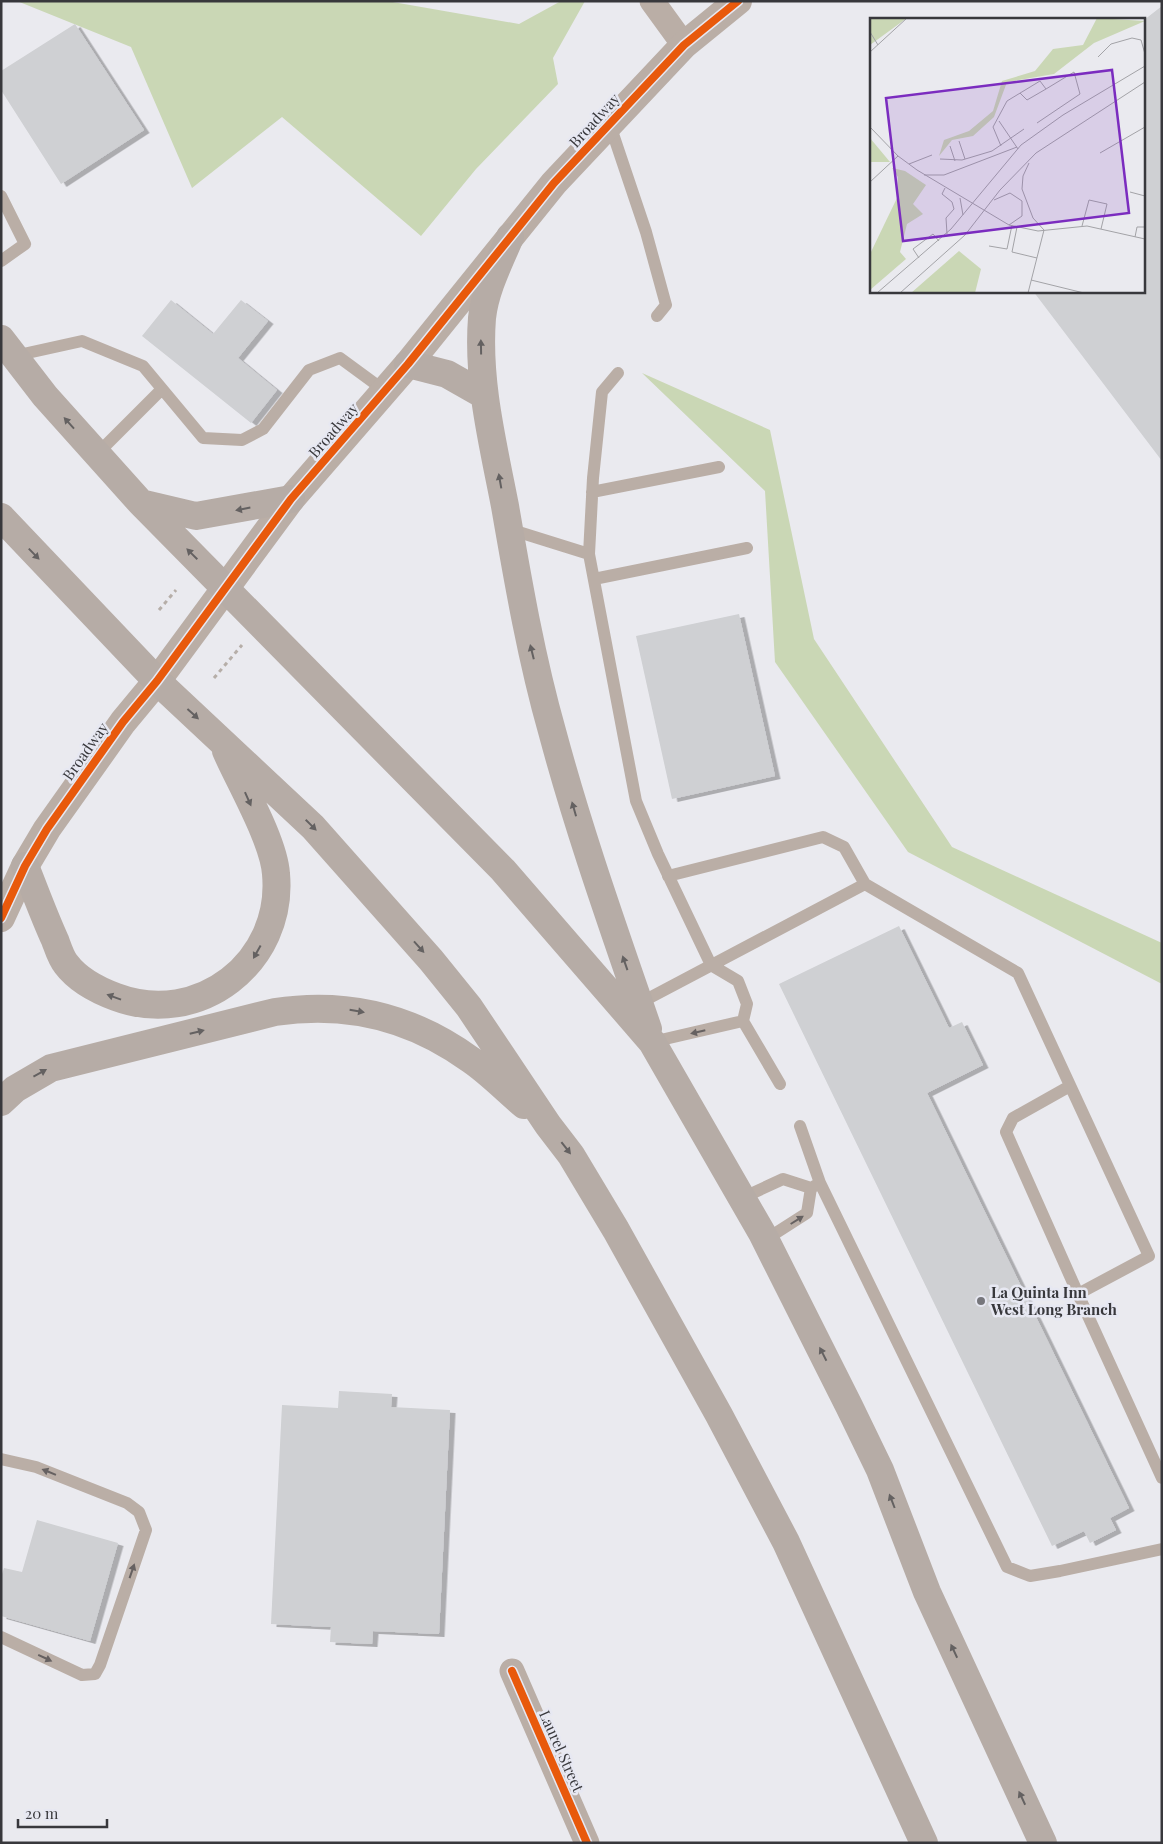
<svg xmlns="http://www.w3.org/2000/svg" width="1163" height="1844" viewBox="0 0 1163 1844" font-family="'Playfair Display',serif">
<defs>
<filter id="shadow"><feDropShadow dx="5.5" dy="3" stdDeviation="0" flood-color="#0004"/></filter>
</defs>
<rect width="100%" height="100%" fill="#eaeaef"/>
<!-- green -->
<path fill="#cad7b5" d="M17,1H387L519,24L561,1H585L553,58L558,84L476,169L421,236L282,117L192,188L131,47Z
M642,373L770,430L814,639L952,847L1162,943V984L908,852L775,662L765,491Z"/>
<!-- building -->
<path fill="#cfd0d3" filter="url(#shadow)" d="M1162,6V461L1033,291H1144V20Z
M75,24L144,130L61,184L1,90V71Z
M171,300L213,334L241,300L268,321L238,358L277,390L251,423L142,336Z
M739,614L775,776L672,799L636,636Z
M899,926L949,1028L962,1022L983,1065L927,1093L1129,1508L1110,1518L1116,1530L1090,1543L1084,1531L1052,1546L779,984Z
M339,1391L392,1394L391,1407L450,1410L439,1634L373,1631L372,1644L330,1642L331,1627L271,1624L282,1405L338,1408Z
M37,1520L118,1543L90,1641L1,1616V1577L4,1568L22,1572Z"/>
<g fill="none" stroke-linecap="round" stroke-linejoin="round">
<!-- path -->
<path stroke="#b6aea8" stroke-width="3" stroke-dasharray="4 4" stroke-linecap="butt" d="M159,610L176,590
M214,678L242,645"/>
<!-- service -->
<path stroke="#baaea6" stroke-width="12" d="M610,125L646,232L666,305L657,316
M1,196L25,244L1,261
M14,356L82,341L143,366L203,438L242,440L263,429L309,370L340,358L385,391
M618,373L602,392L593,478L589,554L636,801L658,854L711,965L738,981L747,1004L743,1021L780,1084
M97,454L162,389
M592,492L719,467
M509,529L589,554
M594,579L747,548
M668,876L823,837L844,847L865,884L1018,973L1149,1256L1078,1294L1162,1478
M636,1005L865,884
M652,1042L743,1021
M1070,1086L1013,1118L1006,1132L1078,1294
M800,1126L820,1183
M742,1198L783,1179L811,1188L820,1183L1007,1567L1030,1576L1060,1571L1162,1549
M765,1240L807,1213L811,1188
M1,1459L36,1467L127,1503L139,1512L146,1530L100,1665L95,1674L82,1675L1,1637"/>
<!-- minor -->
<path stroke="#baaea6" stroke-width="25" d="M652,1L684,45
M512,1671L587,1843"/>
<!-- tertiary -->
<path stroke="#baaea6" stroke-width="28" d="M1,918L25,866L47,829L123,722L157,681L291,499L408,364L554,183L684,45L738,1"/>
<!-- trunk -->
<path stroke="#b6aca6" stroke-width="28" d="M510,237C499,263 485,290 482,318C477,381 493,444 505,506C518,581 531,657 552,731C579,832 614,930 648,1029
M1,339L45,396L141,503L503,870L652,1042L762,1233L849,1406L880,1470L927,1592L1043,1843
M408,364L447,374L484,395
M141,503L196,516L291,499
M1,517L157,681L313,827L431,960L469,1007L548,1125L571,1155L616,1230L719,1415L786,1542L924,1843
M25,866C35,891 44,916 55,940C58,948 61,958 66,964C78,980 97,990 116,997C199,1028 284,962 276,874C274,841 240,783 226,751
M1,1102L15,1089L51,1068L275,1012C347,1001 412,1017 471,1060C490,1073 506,1090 524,1105"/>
<!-- cycleway casing -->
<g stroke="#e7e8f2" stroke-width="11">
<path id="cycleway" d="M1,918L25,866L47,829L123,722L157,681L291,499L408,364L554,183L684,45L738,1
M512,1671L587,1843"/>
</g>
<!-- cycleway -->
<use href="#cycleway" stroke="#e8590c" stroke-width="8"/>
</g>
<!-- one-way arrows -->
<defs><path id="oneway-solid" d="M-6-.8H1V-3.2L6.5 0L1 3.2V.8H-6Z" transform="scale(1.25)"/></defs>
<g fill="#646161">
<use href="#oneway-solid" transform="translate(481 347) rotate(-91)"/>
<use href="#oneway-solid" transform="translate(69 423) rotate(-132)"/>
<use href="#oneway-solid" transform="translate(500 481) rotate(-100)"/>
<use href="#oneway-solid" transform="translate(243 509) rotate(169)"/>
<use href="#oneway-solid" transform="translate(34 554) rotate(46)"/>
<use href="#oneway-solid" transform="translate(192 554) rotate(-135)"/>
<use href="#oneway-solid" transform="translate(532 652) rotate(-104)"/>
<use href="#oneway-solid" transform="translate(193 714) rotate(42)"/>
<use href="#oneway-solid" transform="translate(248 799) rotate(66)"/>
<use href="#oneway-solid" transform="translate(574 809) rotate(-106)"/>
<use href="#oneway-solid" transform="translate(311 825) rotate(45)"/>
<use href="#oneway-solid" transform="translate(419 947) rotate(48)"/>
<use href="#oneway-solid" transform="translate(257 952) rotate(119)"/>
<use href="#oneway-solid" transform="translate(625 963) rotate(-109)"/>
<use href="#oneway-solid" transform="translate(114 997) rotate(-160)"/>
<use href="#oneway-solid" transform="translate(357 1011) rotate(10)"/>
<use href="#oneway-solid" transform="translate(197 1032) rotate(-14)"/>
<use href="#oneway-solid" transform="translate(40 1073) rotate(-29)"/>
<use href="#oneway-solid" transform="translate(566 1148) rotate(52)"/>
<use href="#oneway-solid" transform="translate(823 1354) rotate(-117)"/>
<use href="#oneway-solid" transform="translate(892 1501) rotate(-111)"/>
<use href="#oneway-solid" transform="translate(954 1651) rotate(-115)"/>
<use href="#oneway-solid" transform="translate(1022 1798) rotate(-115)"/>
</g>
<g fill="#666161">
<use href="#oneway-solid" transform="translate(698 1032) rotate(167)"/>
<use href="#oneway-solid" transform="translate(797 1220) rotate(-32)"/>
<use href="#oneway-solid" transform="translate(49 1472) rotate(-158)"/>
<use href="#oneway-solid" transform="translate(132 1571) rotate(-71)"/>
<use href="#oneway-solid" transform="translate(45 1658) rotate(25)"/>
</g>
<!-- markers -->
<circle fill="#76767b" stroke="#e7e8f2" stroke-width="2" cx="981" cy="1301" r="5"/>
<g text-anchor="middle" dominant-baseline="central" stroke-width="5" stroke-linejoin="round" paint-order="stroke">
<!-- street labels -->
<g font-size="15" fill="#38383c" stroke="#e7e8f2">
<text transform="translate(594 120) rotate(-48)">Broadway</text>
<text transform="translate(333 430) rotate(-49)">Broadway</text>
<text transform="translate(85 751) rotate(-55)">Broadway</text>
<text transform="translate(562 1751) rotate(66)">Laurel Street</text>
</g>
<!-- poi labels -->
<g font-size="15" font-weight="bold" fill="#38383c" stroke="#e7e8f2" text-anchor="start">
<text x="991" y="1292">La Quinta Inn<tspan x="991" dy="17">West Long Branch</tspan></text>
</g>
</g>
<!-- overview -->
<g transform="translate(870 18)">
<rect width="275" height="275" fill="#eaeaef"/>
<path d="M0,0H37L0,27ZM227,0L275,3L224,25L184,56L137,64L124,99L103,118L82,122L69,138L74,122L99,113L123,93L132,63L165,53L183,31L213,27ZM0,120L20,144H0ZM22,150L35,153L56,167L43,186L53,196L37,206L30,234L36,241L0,272V236L27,180L28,159ZM89,233L111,251L105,275H41Z" fill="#cad7b5"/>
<path fill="none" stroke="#a3a3a7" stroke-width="1" d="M0,14L8,27M0,34L37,0M228,39L241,26L262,20L271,22L275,36M150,75L157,82L176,71M129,103L148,131M0,109L28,138L47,152L139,207L168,213L217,208L275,221M89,123L95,141M80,128L85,143M131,128L123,109L137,83L170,63L176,71L204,54L210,76L167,105M230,135L275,109M70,141L92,142L122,133L154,111M159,145L153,158L152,171L163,200L174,212M39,146L62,137M54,157H74L147,129M0,164L28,138M75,170L72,176L82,184L84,191L76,200L77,216M260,174L275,178M90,180L93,197M124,182L140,175L152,183V198L139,207M212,208L219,182L237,186L231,211M147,209L142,234L167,240M265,219L267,209H275M119,228L137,231L142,207M49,240L43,231L63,216L69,223M161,262L214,275M7,275L81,211L151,127L193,97L275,48M30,275L95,217L130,172L166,135L275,64M158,275L174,212"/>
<path fill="#7b2cbf" fill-opacity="0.15" stroke="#7b2cbf" stroke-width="2.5" d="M242,52L259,195L33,223L16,80Z"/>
<rect width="275" height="275" fill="none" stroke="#38383c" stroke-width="2.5"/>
</g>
<!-- border -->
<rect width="1163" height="1844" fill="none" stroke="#38383c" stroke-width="5"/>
<!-- scale -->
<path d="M18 1819v8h89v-8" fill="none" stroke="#38383c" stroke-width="2.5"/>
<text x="25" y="1819" font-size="15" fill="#38383c" stroke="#e7e8f2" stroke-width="4" paint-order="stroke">20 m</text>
</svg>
